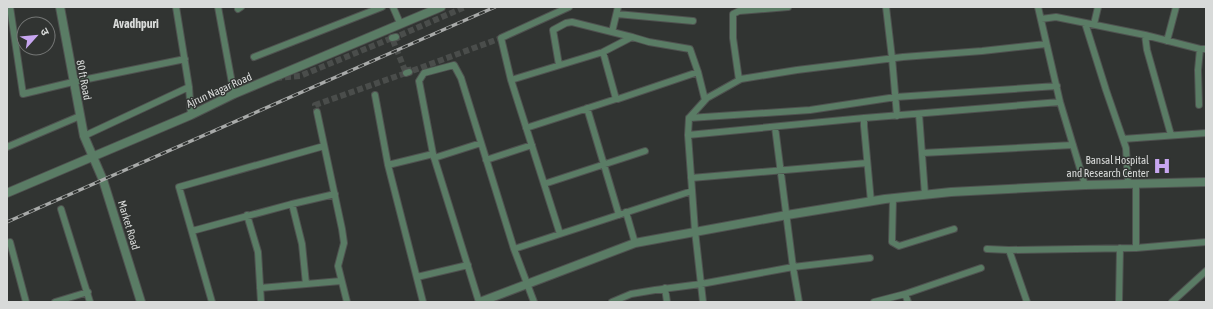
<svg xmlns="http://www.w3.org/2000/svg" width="1213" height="309" viewBox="0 0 1213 309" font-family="'Asap Condensed','Noto Sans Devanagari',sans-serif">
<rect width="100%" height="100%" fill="#313432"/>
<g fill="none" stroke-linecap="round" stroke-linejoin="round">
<!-- minor-tunnel -->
<path stroke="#4a4d4b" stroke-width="6" stroke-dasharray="6 3" stroke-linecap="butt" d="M398,41L396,37L465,7
M408,67L409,72L501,38
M276,78L300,76L392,38L406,73L315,105L317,112"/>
<!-- minor casing -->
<g stroke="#4f5250" stroke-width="8">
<path id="minor" d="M10,7L23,94L73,82L185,59
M176,7L189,87L191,115
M218,7L234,94
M393,7L400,23
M886,7L892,58L897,116
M1038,7L1060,102L1085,185
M238,9L241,7
M617,14L693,21
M1041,19L1056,17L1145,35L1200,49H1206
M1085,23L1106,90L1126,148L1128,184
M1094,24L1098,7
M612,32L618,7
M1145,35L1147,50L1171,135
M392,38L396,37
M1167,41L1176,7
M603,52L632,37L649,42L690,49L698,72
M254,57L382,7
M559,65L553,30L566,23L572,22L632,37
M406,73L409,72
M511,80L501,38L569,7
M739,80L733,38V14L739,11L788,7
M375,95L388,165L423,302
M616,99H618L698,72L705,100
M1199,105L1198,70L1200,49
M587,108L619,215
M317,112L342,229L344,243L338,266L347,302
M919,114L925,195
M689,118L810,110L896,97L1057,86
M775,127L793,267L799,302
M526,128L616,99L603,52L511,80L560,234
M688,135L864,118
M84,136L189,87
M1123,139L1206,133
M7,147L80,116
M922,153L1073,145
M434,158L481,143
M486,160L532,145
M388,165L433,154
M691,178L867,163
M544,184L645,151
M893,198L892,242L899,246L954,229
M871,202L864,126V118L1060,102
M61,209L90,302
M626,212L635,243
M247,215L258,252L261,302
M192,231L292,204
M7,243L10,242L26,302
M1136,248V184
M514,249L692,191
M987,249L1009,250L1136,248L1206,242
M1009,250L1027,302
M417,277L468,265
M306,284L302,244L292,204L335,194
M260,288L341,281
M665,288L667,302
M905,294L908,302
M55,302L88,292
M212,302L179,187L324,146
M479,302L433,154L419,81L424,73L454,65L461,78L514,249L534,302
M612,302L631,294L655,290L701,284L793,267L870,258
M703,302L695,231L688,135L689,118L707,98L741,79L797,70L903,57L982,51L1046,44
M874,302L905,294L981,268
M1119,302L1120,248
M1172,302L1206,271"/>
</g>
<!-- tertiary casing -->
<g stroke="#4f5250" stroke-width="10">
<path id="tertiary" d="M60,7L84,136L103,180L141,302
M7,193L191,115L234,94L441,7
M480,302L635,243L787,215L885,199L951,192L1085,185L1206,182"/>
</g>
<!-- minor -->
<use href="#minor" stroke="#5a7c65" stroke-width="6"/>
<!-- tertiary -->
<use href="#tertiary" stroke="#5a7c65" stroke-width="8"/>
<!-- rail casing -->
<g stroke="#a8aaa9" stroke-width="3.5">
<path id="rail" d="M7,222L495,7"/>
</g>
<!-- rail -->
<use href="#rail" stroke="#313432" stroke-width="2" stroke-dasharray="6" stroke-linecap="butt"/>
</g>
<!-- icons -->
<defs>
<g id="hospital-bare" transform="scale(1.38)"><path d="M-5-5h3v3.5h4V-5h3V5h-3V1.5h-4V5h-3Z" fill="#c7a6f0" stroke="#313432" stroke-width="2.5" paint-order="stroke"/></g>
</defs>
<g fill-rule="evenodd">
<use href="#hospital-bare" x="1162" y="166"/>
</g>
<g text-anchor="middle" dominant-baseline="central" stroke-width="3" stroke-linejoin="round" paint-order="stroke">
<!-- street labels -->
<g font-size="11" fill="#d8dad9" stroke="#313432">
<text transform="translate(84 80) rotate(79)">80 ft Road</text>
<text transform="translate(219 90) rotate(-24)">Ajrun Nagar Road</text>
<text transform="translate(129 225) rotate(73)">Market Road</text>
</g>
<!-- poi labels -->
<g font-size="11" fill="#d8dad9" stroke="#313432" text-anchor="end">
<text x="1149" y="160">Bansal Hospital<tspan x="1149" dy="13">and Research Center</tspan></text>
</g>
<!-- neighbourhood labels -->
<g font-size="12" font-weight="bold" fill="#d8dad9" stroke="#313432">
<text x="136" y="24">Avadhpuri</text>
</g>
</g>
<!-- border -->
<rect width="1213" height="309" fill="none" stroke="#d8dad9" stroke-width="16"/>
<!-- north arrow -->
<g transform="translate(36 36) rotate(63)"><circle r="19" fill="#313432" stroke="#747675"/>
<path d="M0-3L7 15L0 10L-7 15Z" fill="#c7a6f0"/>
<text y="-6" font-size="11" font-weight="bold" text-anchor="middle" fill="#d8dad9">उ</text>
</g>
</svg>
